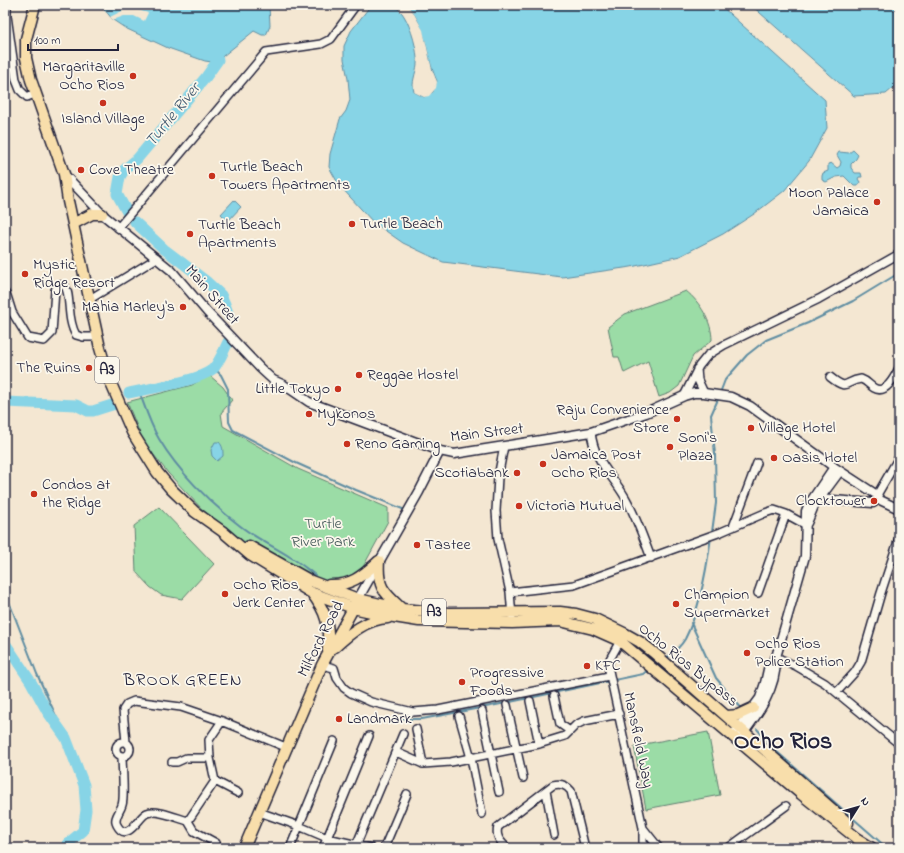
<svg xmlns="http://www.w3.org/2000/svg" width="904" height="853" viewBox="0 0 904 853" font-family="'Indie Flower',sans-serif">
<rect width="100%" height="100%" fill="#f4e7d2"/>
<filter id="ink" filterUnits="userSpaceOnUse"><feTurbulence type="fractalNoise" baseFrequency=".025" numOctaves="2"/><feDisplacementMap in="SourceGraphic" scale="8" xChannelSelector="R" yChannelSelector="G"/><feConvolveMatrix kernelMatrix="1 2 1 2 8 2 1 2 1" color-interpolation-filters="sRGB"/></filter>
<g filter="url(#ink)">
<!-- green -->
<path fill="#9bdca6" stroke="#5e7f70" d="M686,291C700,302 712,322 712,340L693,356L679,386L670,393L659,397L648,361L624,373L619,357H614L608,327L625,314Z
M209,375L223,387L232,400L221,413L223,426L298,469L388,508V521L363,567L354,575L345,580L325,583L299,575L240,540L202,509L168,473L143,441L127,402L192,385Z
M159,507L214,564L182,599L161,595L150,587L136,572L134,526Z
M708,732L720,795L646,809L634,746Z"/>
<!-- water -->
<path fill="#87d4e6" stroke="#5f8da2" d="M103,5H269L270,26L266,35H262L254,31L218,60L212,62L205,61L168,48L125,28L113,20L104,9Z
M371,5H393C397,8 402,12 404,16C411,27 418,51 417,64C416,74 411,82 414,92L424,97L433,92L437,81C424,53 429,30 407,5H720L825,100L827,128L809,161L784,191L754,214L723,234L680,256L631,267L562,277L443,262L403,243L373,222L339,185L329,167L330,154L340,119L346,111L350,100L348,79L344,59V46L351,31Z
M751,5H899V83L886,94L854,96Z
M853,150L858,155L856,159L851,164V168L855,173H861L862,177H859L858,179L860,182L858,186H854L844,176L836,177L826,182L822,180V176L823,173L828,171V164L831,163L837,168L840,166L841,162L837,155L839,152L849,153Z
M234,200L241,207L228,221L221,214Z
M215,442H219C223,446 223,450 223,456L217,461L212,456L211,450Z"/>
<!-- pier -->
<path fill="#f4e7d2" d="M405,5H407L413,12L423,30L432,70L437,82L436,88L429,96L424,97L414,92L416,90L424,95L428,94L434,87L435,82L430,71L421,31L417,22Z
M131,8L148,13L144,21L134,16H124L113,20L110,17L124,10Z"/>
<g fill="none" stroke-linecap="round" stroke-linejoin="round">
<!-- stream -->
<path stroke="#5f8da2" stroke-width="2" d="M214,368L221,375L228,389L229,422L233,430L296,463L356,490L405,510
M139,391C145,407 150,424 159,439C178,471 209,502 239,525C255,538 273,546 290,557C299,562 307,569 315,575
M720,393L725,380L747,355L766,340L808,323L853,301L899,273
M712,532L716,503L715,454L711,415L719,397
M6,594L37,674L66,738
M691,623L716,678L742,709
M665,659C672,654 681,646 685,639C699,612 707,567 711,537
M401,719H422L496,705L643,674L648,670
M757,729L776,751L887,848"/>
<!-- river -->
<path stroke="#87d4e6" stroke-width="11" d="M127,212L117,194L120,177L124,170L137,159L206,77L218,60
M135,222L164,249L206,281L221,295L225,304L229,316
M129,393C151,388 196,382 213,369C219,363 224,350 228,342
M5,402L76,405L88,411H93L115,404
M5,643L31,682L47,711L66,738L84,785L86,810L83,831L67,844V848"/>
<!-- minor casing -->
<g stroke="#22223b" stroke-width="10">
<path id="minor" d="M7,5V16L16,80L20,90L27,97L36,93
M118,228L266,52L321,44L331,39L356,5
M5,293L7,296L12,312L28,338L44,341L52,333L55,290L58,285H64C72,294 66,319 76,335L83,337H97
M90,299L157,258
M697,369L698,380L704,393
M830,377C849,392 844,381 861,379C867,381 869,385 874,388C886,395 895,376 899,368
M684,396L699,366L708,355L724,345L819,299L899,254
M591,432C594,461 611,473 625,497C636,516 643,537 651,558
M504,446L498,477L496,511L498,539L510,592L512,617
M877,495L899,457
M733,527L757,463
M510,592L574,585L721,532L765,513L774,510L786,514L806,525
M758,593L786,514
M620,641L610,659L608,666L643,828V848
M776,657L796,666L825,683L899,744
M322,665L334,668L337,678L344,688L351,693L371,702L413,712L438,710L609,676
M837,692L855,672L861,662L881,593L899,538
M554,696L560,724L570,731
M530,701L539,744
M507,705L523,778
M482,711L499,792
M459,716L471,758L482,814
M416,729L423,764L451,762L539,744L565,736L576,725L584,721L619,714
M116 749a7 7 0 1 1 14 0a7 7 0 1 1-14 0Z
M126,742L123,710L127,704L134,701L181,707L222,721L288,748
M396,752L423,764
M122,756C122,767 125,797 122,805C120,812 113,818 117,825C127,844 139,816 147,813C157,809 177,818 188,821
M172,762H177L186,758H210
M215,781L238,793
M546,791L554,835
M259,812L299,826L327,838L371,848
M188,821L215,781L210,758L209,740L222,721
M188,821L194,831L216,843
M643,828L659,848
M290,848L334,741
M323,848L369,736
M355,848L403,734
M384,848L407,794
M507,848C501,842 495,837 498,827L553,785C561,783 566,785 571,791L585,848
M728,848L786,806"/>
</g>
<!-- tertiary casing -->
<g stroke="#22223b" stroke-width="11">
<path id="tertiary" d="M64,174L102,214L172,271L207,312L260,368L273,380L284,385L309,402L440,451L454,454L591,432L646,413L684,396L694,393H704L731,397L750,406L834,467L877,495L880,500L899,509
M819,499L873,503L879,499
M807,523L814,506L840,471
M358,599L419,492L440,451
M735,732L760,698L765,683L769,665L776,657
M741,736C759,713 777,688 776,657L805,556L806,511L809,504L834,467"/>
</g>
<!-- primary casing -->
<g stroke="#22223b" stroke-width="13">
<path id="primary" d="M35,5L26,39V58L31,80L64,174L68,201L100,348L109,379L132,432L157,472L171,489L195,512L222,531L250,555L310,592L353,608L394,617L419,621L512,623L560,621L593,629L620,641L801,794L856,838L872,848
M73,224L92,214H102
M249,546L311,581L358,599L402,609L448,613L560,612L576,614L595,619L624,633L640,642L653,652L848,823
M379,561C377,586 383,592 401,608
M329,585C352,586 363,575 379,561
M311,592C328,614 329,625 328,651
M335,647C350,633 367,619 388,618
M727,716L738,715L753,708
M244,848L322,665L356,603"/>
</g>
<!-- minor -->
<use href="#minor" stroke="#fbf7ec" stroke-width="7"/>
<!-- tertiary -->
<use href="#tertiary" stroke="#fbf7ec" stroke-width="8"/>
<!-- primary -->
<use href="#primary" stroke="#f8deab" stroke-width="10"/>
</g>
</g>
<!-- markers -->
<g fill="#c8321e" stroke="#fbf7ec" stroke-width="1.5">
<circle cx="133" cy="76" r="4"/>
<circle cx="103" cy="103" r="4"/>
<circle cx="81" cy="170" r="4"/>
<circle cx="212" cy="176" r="4"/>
<circle cx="877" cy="202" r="4"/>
<circle cx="352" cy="224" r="4"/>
<circle cx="190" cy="234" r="4"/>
<circle cx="25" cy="274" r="4"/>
<circle cx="183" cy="307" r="4"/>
<circle cx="89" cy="368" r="4"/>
<circle cx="359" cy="375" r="4"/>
<circle cx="338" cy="389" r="4"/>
<circle cx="309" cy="414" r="4"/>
<circle cx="677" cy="419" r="4"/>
<circle cx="751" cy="428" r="4"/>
<circle cx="347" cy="444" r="4"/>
<circle cx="670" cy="447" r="4"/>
<circle cx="774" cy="458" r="4"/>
<circle cx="543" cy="464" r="4"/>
<circle cx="517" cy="473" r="4"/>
<circle cx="34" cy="494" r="4"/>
<circle cx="874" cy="501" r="4"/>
<circle cx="519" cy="506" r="4"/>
<circle cx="417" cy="545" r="4"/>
<circle cx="225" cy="594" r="4"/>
<circle cx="676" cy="604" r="4"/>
<circle cx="747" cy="653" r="4"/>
<circle cx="587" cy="666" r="4"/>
<circle cx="462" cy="682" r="4"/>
<circle cx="339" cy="719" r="4"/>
</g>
<g text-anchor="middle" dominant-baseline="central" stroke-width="3.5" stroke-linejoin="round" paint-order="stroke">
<!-- shield labels -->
<g fill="#fbf7ec" stroke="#636270" stroke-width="1">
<rect x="95" y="357" width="24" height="26" rx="3"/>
<rect x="422" y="599" width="24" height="26" rx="3"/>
</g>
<g font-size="15" font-weight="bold" fill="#22223b">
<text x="107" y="370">A3</text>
<text x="434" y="612">A3</text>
</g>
<!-- poi labels -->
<g font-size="16" fill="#22223b" stroke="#fbf7ec" text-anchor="start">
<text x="125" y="67" text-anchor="end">Margaritaville<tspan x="125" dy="18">Ocho Rios</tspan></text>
<text x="103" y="119" text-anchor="middle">Island Village</text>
<text x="220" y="167">Turtle Beach<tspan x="220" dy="18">Towers Apartments</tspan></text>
<text x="89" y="170">Cove Theatre</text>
<text x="869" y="193" text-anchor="end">Moon Palace<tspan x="869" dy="18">Jamaica</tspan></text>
<text x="360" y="224">Turtle Beach</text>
<text x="198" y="225">Turtle Beach<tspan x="198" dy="18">Apartments</tspan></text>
<text x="33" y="265">Mystic<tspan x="33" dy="18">Ridge Resort</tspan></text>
<text x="175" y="307" text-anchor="end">Mahia Marley's</text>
<text x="81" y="368" text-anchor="end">The Ruins</text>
<text x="367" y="375">Reggae Hostel</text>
<text x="330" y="389" text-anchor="end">Little Tokyo</text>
<text x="669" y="410" text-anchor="end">Raju Convenience<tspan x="669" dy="18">Store</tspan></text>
<text x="317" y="414">Mykonos</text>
<text x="759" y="428">Village Hotel</text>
<text x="678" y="438">Soni's<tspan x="678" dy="18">Plaza</tspan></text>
<text x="355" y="444">Reno Gaming</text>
<text x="551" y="455">Jamaica Post<tspan x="551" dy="18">Ocho Rios</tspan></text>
<text x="782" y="458">Oasis Hotel</text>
<text x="509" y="473" text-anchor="end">Scotiabank</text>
<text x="42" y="485">Condos at<tspan x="42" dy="18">the Ridge</tspan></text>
<text x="866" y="501" text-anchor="end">Clocktower</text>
<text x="527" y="506">Victoria Mutual</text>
<text x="425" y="545">Tastee</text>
<text x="233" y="585">Ocho Rios<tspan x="233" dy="18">Jerk Center</tspan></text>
<text x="684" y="595">Champion<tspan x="684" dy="18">Supermarket</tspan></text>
<text x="755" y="644">Ocho Rios<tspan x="755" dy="18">Police Station</tspan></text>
<text x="595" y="666">KFC</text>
<text x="470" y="673">Progressive<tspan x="470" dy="18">Foods</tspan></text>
<text x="347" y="719">Landmark</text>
</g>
<!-- street labels -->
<g font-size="16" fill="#22223b" stroke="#fbf7ec">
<text transform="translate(212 295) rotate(49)">Main Street</text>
<text transform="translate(487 433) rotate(-7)">Main Street</text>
<text transform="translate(321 639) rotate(-63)">Milford Road</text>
<text transform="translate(688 665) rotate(39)">Ocho Rios Bypass</text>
<text transform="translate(638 740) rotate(78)">Mansfield Way</text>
</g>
<!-- park labels -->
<g font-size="16" fill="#465a5b" stroke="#fbf7ec">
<text x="323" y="524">Turtle<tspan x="323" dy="18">River Park</tspan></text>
</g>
<!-- water labels -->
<g font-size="17" font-style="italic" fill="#40576e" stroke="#fbf7ec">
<text transform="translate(173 115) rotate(-51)">Turtle River</text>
</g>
<!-- neighbourhood labels -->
<g font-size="17" letter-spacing="1" fill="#22223b" stroke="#fbf7ec">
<text x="183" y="680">BROOK GREEN</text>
</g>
<!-- town labels -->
<g font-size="24" font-weight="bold" fill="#22223b" stroke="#fbf7ec">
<text x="783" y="742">Ocho Rios</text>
</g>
</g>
<!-- margin -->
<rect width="904" height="853" fill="none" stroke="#fbf7ec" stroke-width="20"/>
<rect x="10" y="10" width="884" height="833" fill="none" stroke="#22223b" stroke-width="1.5" filter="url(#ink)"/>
<!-- north arrow -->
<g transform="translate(858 807) rotate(53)" stroke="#fbf7ec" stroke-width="3" paint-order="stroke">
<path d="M0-3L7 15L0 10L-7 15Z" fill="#22223b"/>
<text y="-6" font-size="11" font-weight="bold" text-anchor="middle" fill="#22223b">N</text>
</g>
<!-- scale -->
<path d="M28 44v6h90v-6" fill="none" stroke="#22223b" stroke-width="2"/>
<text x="34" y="44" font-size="12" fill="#22223b" stroke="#fbf7ec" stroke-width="3" paint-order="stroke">100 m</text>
</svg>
